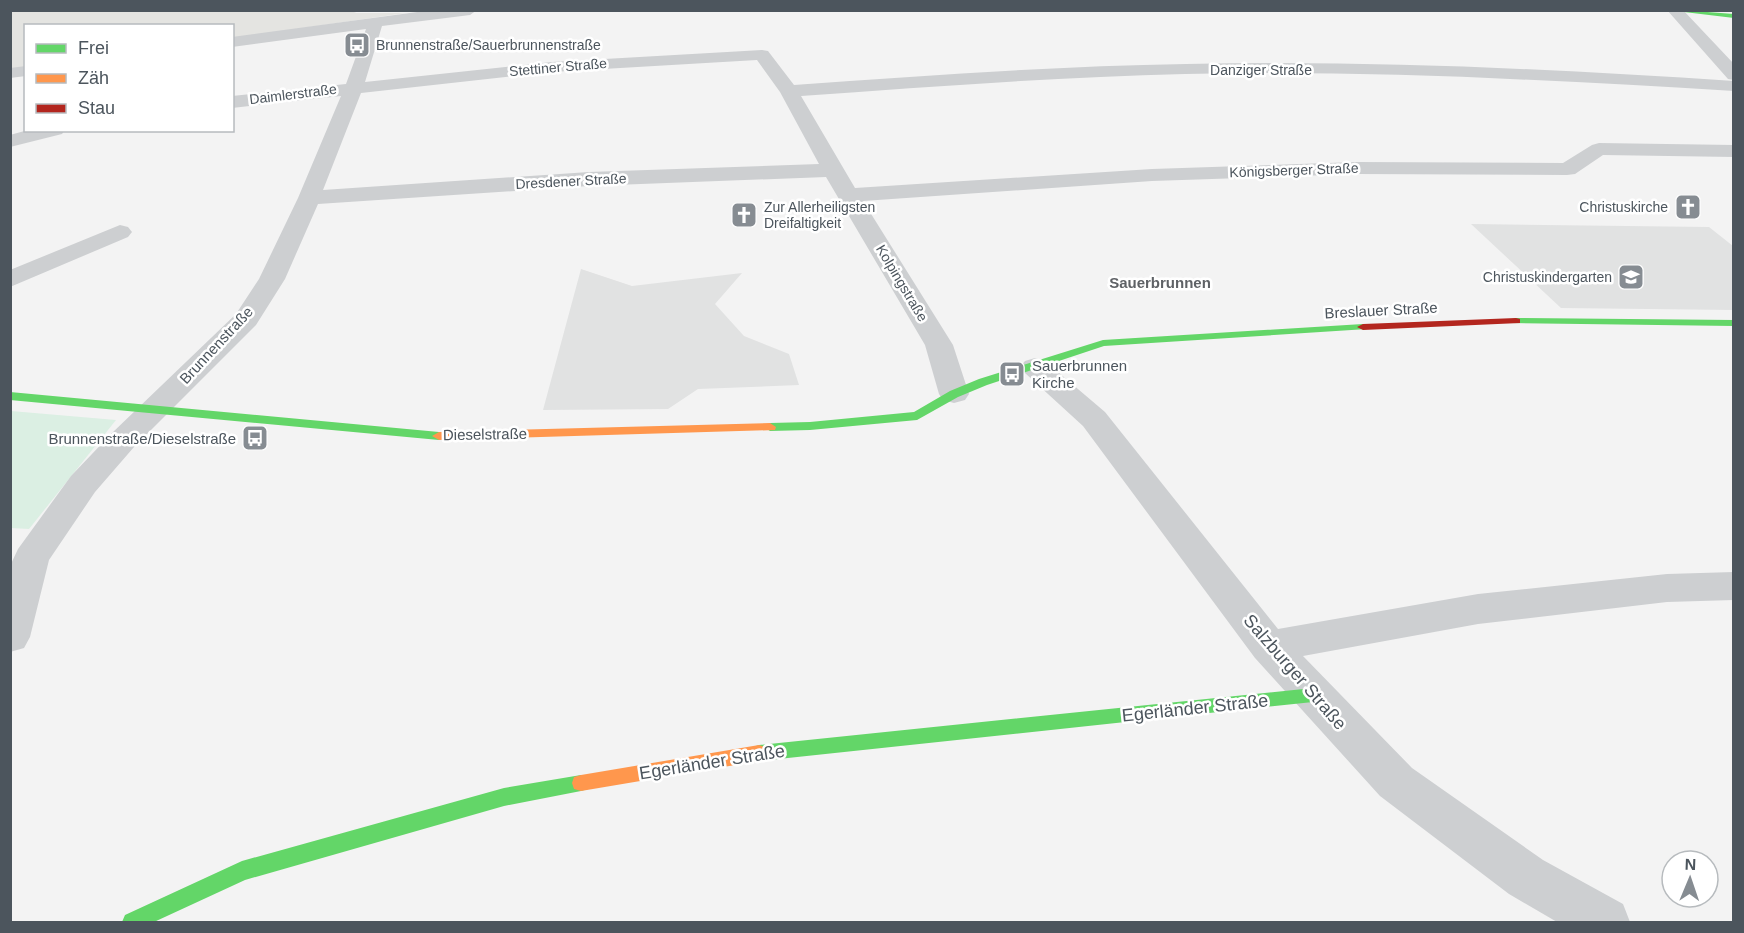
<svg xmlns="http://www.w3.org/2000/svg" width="1744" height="933" viewBox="0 0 1744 933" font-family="Arial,sans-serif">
<rect width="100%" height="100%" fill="#f3f3f3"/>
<!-- commercial -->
<path fill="#e4e4e1" d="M361,10L354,13H406L233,38L232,26H26L25,67L11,69L10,11Z"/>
<!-- education -->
<path fill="#e1e2e2" d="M1471,224L1709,227L1733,246V310L1561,308Z
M581,269L632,286L742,273L715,304L744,336L789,354L799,385L698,389L668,409L543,410Z"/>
<!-- green -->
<path fill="#dbefe3" d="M11,411L116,420L29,529L11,528Z"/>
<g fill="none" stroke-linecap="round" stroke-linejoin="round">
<!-- street -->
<path fill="#cdcfd1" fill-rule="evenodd" d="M432,10H477L470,15L382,26L365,82L552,62L762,50L768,51L794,85C924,76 1055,66 1186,64C1368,60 1551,69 1734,81V91C1551,80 1368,70 1185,74C1057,77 929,87 801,96L855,188L1152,169L1357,162L1563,163L1592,145L1599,143L1734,145V157L1603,155L1575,174L1567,175L1357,174L1152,181L863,201L953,345L969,394L965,400L954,403L943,400L939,394L925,345L826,177L589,186L318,204L285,279L256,325L134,447L95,492L49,560L30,637L24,648L10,652V566L18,549L71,476L112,433L236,314L259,279L298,198L341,96L232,108V96L346,84L366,29L232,47V37ZM757,60L780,92L819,164L589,172L323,190L361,93L552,72Z
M1667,10H1683L1734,64V80L1728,79Z
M26,66V76L10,78V68Z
M28,130H65L62,134L10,147V135Z
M120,225L128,227L132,232L128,237L10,287V270Z
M1035,358L1045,361L1105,412L1278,629L1478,594L1667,574L1734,572V600L1667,602L1478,624L1303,656L1412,768L1543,860L1623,904L1630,922H1557L1509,894L1380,796L1255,658L1083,426L1025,373L1020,367L1025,361Z"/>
<!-- fast -->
<path fill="#63d668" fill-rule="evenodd" d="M1681,10L1734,14V18L1684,12Z
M1516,318L1734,320V326L1512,323V319Z
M1363,324L1367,325V329L1104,346L987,385L958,397L917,420L810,430L770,431L764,427L770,423L810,422L914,412L950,391L979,379L1103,340Z
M10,392L439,432L446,436L439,440L10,400Z
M1313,688L1319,690L1322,695L1319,700L1313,702L759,761L753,759L750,753L753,747L759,745Z
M581,775L588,777L590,783L588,789L581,791L504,806L245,880L154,922H122L125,915L242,861L504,788Z"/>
<!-- slow -->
<path fill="#ff974d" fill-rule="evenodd" d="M770,423L776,427L775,430L439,440L432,436L439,432Z
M759,745L765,747L768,753L765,759L759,761L581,791L574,789L572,783L574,777L581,775Z"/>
<!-- jam -->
<path fill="#b3261e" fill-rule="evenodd" d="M1516,318L1520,319V323L1363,330L1357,327L1363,324Z"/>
</g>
<!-- icons -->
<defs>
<g id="bus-square" transform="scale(1.35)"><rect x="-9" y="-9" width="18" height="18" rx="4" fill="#868c92" stroke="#fff"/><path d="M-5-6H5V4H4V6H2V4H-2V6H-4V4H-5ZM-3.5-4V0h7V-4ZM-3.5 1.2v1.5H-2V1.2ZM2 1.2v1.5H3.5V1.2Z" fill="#fff"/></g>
<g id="church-square" transform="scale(1.35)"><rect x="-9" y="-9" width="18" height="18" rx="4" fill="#868c92" stroke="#fff"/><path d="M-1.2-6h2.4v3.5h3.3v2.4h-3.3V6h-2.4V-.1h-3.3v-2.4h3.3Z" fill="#fff"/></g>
<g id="school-square" transform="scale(1.35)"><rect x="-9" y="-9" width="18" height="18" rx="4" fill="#868c92" stroke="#fff"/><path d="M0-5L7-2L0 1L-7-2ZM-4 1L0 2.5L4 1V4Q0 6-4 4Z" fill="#fff"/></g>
</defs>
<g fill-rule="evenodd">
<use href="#bus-square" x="357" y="45"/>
<use href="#church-square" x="1688" y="207"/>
<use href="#church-square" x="744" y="215"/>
<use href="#school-square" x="1631" y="277"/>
<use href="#bus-square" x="1012" y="374"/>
<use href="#bus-square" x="255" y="438"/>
</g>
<g text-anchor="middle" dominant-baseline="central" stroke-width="5" stroke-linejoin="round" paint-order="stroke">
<!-- far-poi labels -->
<g font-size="14" fill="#4c555d" stroke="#fff" text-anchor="start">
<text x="376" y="45">Brunnenstraße/Sauerbrunnenstraße</text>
<text x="764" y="207">Zur Allerheiligsten<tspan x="764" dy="16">Dreifaltigkeit</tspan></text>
<text x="1668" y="207" text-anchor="end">Christuskirche</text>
<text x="1612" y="277" text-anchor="end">Christuskindergarten</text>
</g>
<!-- far-street labels -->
<g font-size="14" fill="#4c555d" stroke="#fff">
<text transform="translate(558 67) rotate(-5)">Stettiner Straße</text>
<text x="1261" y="70">Danziger Straße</text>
<text transform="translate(293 94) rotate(-7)">Daimlerstraße</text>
<text transform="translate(1294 170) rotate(-2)">Königsberger Straße</text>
<text transform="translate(571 181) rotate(-3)">Dresdener Straße</text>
<text transform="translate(902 283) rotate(59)">Kolpingstraße</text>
</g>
<!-- far-quarter labels -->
<g font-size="15" font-weight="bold" fill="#5f6266" stroke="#fff">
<text x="1160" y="282">Sauerbrunnen</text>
</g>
<!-- street labels -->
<g font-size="15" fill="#4c555d" stroke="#fff">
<text transform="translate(1381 310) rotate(-3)">Breslauer Straße</text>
<text transform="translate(216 345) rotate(-47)">Brunnenstraße</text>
<text transform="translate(485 434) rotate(-1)">Dieselstraße</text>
</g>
<!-- poi labels -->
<g font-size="15" fill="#4c555d" stroke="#fff" text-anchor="start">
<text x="1032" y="365">Sauerbrunnen<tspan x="1032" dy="17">Kirche</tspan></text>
<text x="236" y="438" text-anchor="end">Brunnenstraße/Dieselstraße</text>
</g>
<!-- near-street labels -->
<g font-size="18" fill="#4c555d" stroke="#fff">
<text transform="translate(1295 672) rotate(49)">Salzburger Straße</text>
<text transform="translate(1195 708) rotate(-6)">Egerländer Straße</text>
<text transform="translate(712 762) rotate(-9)">Egerländer Straße</text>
</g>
</g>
<!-- border -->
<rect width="1744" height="933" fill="none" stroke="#4c555d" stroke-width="24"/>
<!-- legend -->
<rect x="24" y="24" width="210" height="108" fill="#ffffff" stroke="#b7bbbe" stroke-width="1.5"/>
<rect x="36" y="44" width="30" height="9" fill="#63d668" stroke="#b7bbbe" stroke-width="1.5"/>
<text x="78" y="54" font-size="18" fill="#4c555d">Frei</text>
<rect x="36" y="74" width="30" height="9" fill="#ff974d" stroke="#b7bbbe" stroke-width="1.5"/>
<text x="78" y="84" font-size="18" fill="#4c555d">Zäh</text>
<rect x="36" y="104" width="30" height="9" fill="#b3261e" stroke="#b7bbbe" stroke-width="1.5"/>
<text x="78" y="114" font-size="18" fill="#4c555d">Stau</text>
<!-- north arrow -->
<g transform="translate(1690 879) rotate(2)"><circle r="28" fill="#ffffff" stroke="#b7bbbe" stroke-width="1.5"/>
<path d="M0-4.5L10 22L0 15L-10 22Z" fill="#868c92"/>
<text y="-9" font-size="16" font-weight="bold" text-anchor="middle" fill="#4c555d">N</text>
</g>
</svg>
